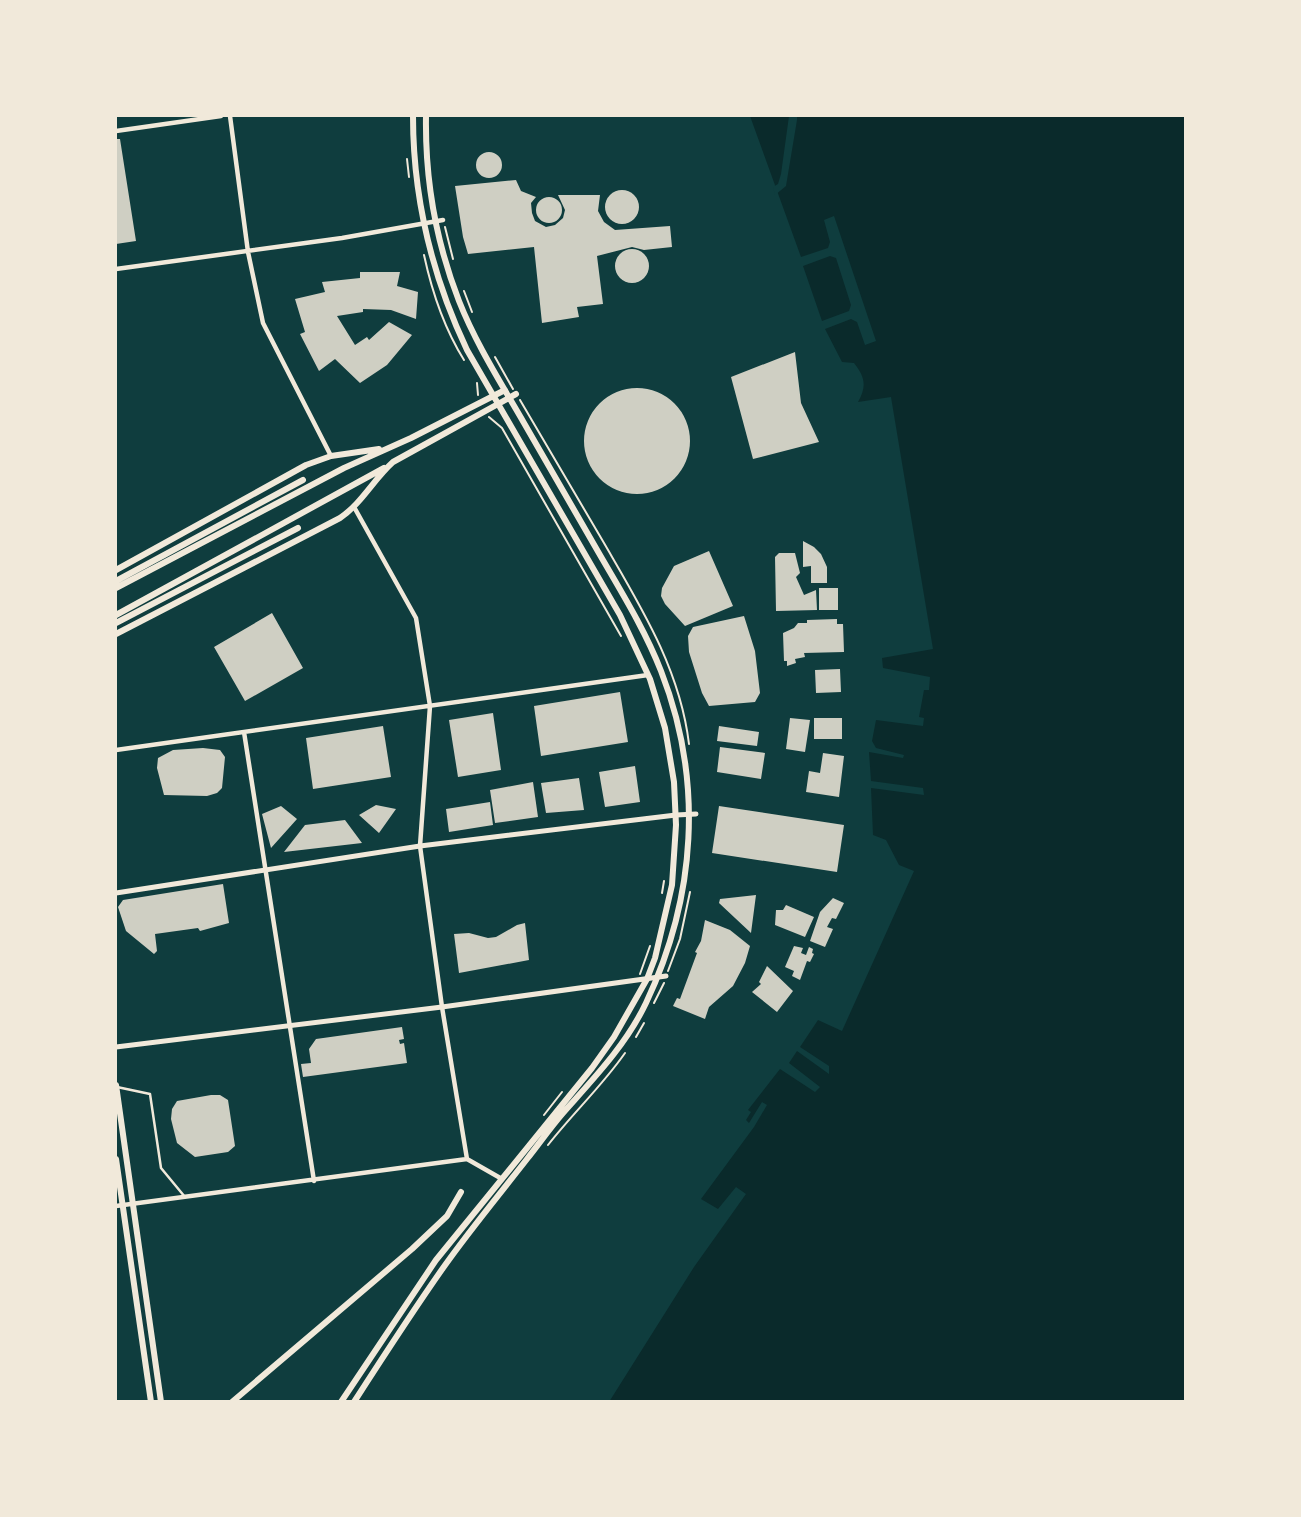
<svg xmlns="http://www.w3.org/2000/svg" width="1301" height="1517" viewBox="0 0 1301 1517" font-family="'Source Sans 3',sans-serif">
<rect width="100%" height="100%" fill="#0f3d3e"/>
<!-- water -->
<path fill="#0a2a2b" d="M750,116H1185V1401L609,1402L694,1267L746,1194L736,1187L718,1209L701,1199L754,1127L767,1105L762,1102L749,1123L746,1120L751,1112L748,1110L780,1069L815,1092L820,1087L789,1063L797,1051L829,1074V1066L800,1047L818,1020L842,1031L914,871L899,865L886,840L873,835L871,788L924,795L923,788L871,781L869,752L903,758L904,755L876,748L872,741L876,720L923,726L924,718L919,717L924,690H929L930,677L883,668L882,658L933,649L891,397L858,402C867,386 865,377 854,363L842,362L825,329L851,319L857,322L865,345L876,341L834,216L824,220L830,242L828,248L801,257Z
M830,256L836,258L851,305L849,311L822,321L803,266Z"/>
<!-- pier -->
<path fill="#0f3d3e" d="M789,116H797V120L786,186L775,195L773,187L778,184L781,174Z"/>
<!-- building -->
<path fill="#cfcfc3" d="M116,139H120L136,241L116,244Z
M476 165a13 13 0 1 1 26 0a13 13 0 1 1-26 0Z
M516,180L521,191L536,197L531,203L532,213L535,221L546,227L555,225L563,218L565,210L558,195H600L598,211L604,222L615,230L670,226L672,247L644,250L632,247L597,256L603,304L577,307L579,317L542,323L534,247L468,254L463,237L455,186Z
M605 207a17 17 0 1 1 34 0a17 17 0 1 1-34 0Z
M536 210a13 13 0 1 1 26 0a13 13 0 1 1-26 0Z
M615 266a17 17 0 1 1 34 0a17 17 0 1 1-34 0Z
M360,272H400L397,286L418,292L416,319L391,310L363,309V312L337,316L355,345L367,337L369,340L389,322L412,335L387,365L360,383L335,359L319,371L300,334L305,332L295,299L325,292L322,282L360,278Z
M795,352L801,403L819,442L753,459L731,377Z
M584 441a53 53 0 1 1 106 0a53 53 0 1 1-106 0Z
M803,541L814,547L821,554L827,567V583H811V566L803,567Z
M709,551L733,606L685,626L665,604L661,596L662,588L674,566Z
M779,553H795L800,573L796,577L804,595L816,590L817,610L776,611L775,557Z
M819,588H838V610H819Z
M272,613L303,668L245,701L214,647Z
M744,616L755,651L760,693L755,702L709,706L702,693L689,652L688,636L693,627Z
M837,619V624H843L844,652L804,653L805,657L795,659L796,663L787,666V661H784L783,633L794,628L798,623H807V620Z
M840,669L841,692L816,693L815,670Z
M620,692L628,742L541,756L534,706Z
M493,713L501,770L458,777L449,720Z
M790,718L810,720L805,752L786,749Z
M814,718H842V739H814Z
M383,726L391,777L313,789L306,738Z
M719,726L759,732L757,746L717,741Z
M720,747L765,753L761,779L717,772Z
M203,748L220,750L225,757L222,788L217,793L207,796L164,795L157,768L158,758L173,750Z
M823,753L844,756L839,797L806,792L809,771L820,773Z
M635,766L640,802L605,807L599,772Z
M579,778L584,810L546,813L541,783Z
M533,782L538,817L495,823L490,790Z
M490,802L493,825L449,832L446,809Z
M376,805L396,809L379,833L359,815Z
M281,806L297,819L271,848L262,814Z
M719,806L844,825L837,872L712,853Z
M345,820L362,843L284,852L305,825Z
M223,884L229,923L200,931L198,928L155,934L157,951L154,954L126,931L118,907L123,900Z
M756,895L751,933L719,903L720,899Z
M833,898L844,903L836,919L832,918L827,927L833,929L825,947L810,941L820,912Z
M786,905L814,917L805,937L775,925L776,910H783Z
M705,920L730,930L750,946L745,963L733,986L709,1007L705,1019L673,1006L677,998L680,999L697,953L695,952L701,941Z
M525,923L529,960L459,973L454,934L469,933L488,938L496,937L517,925Z
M794,946L803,948L801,953L806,955L809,947L813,949L812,953L814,954L810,962L807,961L800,980L792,976L794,971L785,967Z
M767,966L793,991L777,1012L752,992L761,984L759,982Z
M402,1027L404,1039L399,1040L400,1044L404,1043L407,1063L303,1077L301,1064L311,1063L309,1049L316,1039Z
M211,1095H220L228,1100L235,1146L228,1152L195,1157L177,1143L171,1119L172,1109L177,1101Z"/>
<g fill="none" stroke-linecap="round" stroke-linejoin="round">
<!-- path -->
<path stroke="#f1e9da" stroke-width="2" d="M407,159L409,177
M445,227L453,259
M424,255C432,292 444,328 464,360
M464,291L472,312
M495,357L513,389
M477,383L478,395
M520,400C548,448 576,496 604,543C641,607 680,669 689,744
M489,417L502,428L621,636
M662,893L664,881
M668,971L680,939L690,892
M640,974L650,946
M654,1003L664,983
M636,1037L644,1023
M544,1115L562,1092
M548,1145C573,1113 602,1086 625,1053"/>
<!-- service -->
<path stroke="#f1e9da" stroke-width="2.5" d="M117,1087L150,1094L161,1168L185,1197"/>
<!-- minor -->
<path stroke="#f1e9da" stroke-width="4.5" d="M230,116L248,252L263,323L331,456
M116,131L221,116
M116,269L342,238L443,220
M354,507L416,618L430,706L420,846L442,1007L467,1159
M244,732L314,1181
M116,750L648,675
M116,1206L467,1159L502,1179"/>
<!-- tertiary -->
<path stroke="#f1e9da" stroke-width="5" d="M116,893L420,846L676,815L696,814
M116,1047L442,1007L666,976"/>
<!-- secondary -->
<path stroke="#f1e9da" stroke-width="6" d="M116,570L306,465L331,456L379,449
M116,581L303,480
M116,588L344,468L411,438L505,390
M116,615L384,468
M116,623L298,528
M116,634L340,518C362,503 373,480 393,462L516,394
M116,1085L161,1402
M116,1159L151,1402
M232,1402L412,1249L447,1216L461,1192
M341,1402L436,1260L592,1068L614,1037L647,979L655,958L672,885L676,825L674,782L665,728L650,679L620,615L467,350C432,276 413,198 413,116
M354,1402C383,1357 412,1312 443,1268C469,1231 499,1195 527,1159C539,1144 550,1128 563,1113C594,1078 626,1045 646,1003C696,897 704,781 661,671C645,630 622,593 600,555C575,511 549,467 524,423C501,383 476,344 459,301C436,242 425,179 426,116"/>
</g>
<!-- border -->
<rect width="1301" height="1517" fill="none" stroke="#f1e9da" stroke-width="234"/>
</svg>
